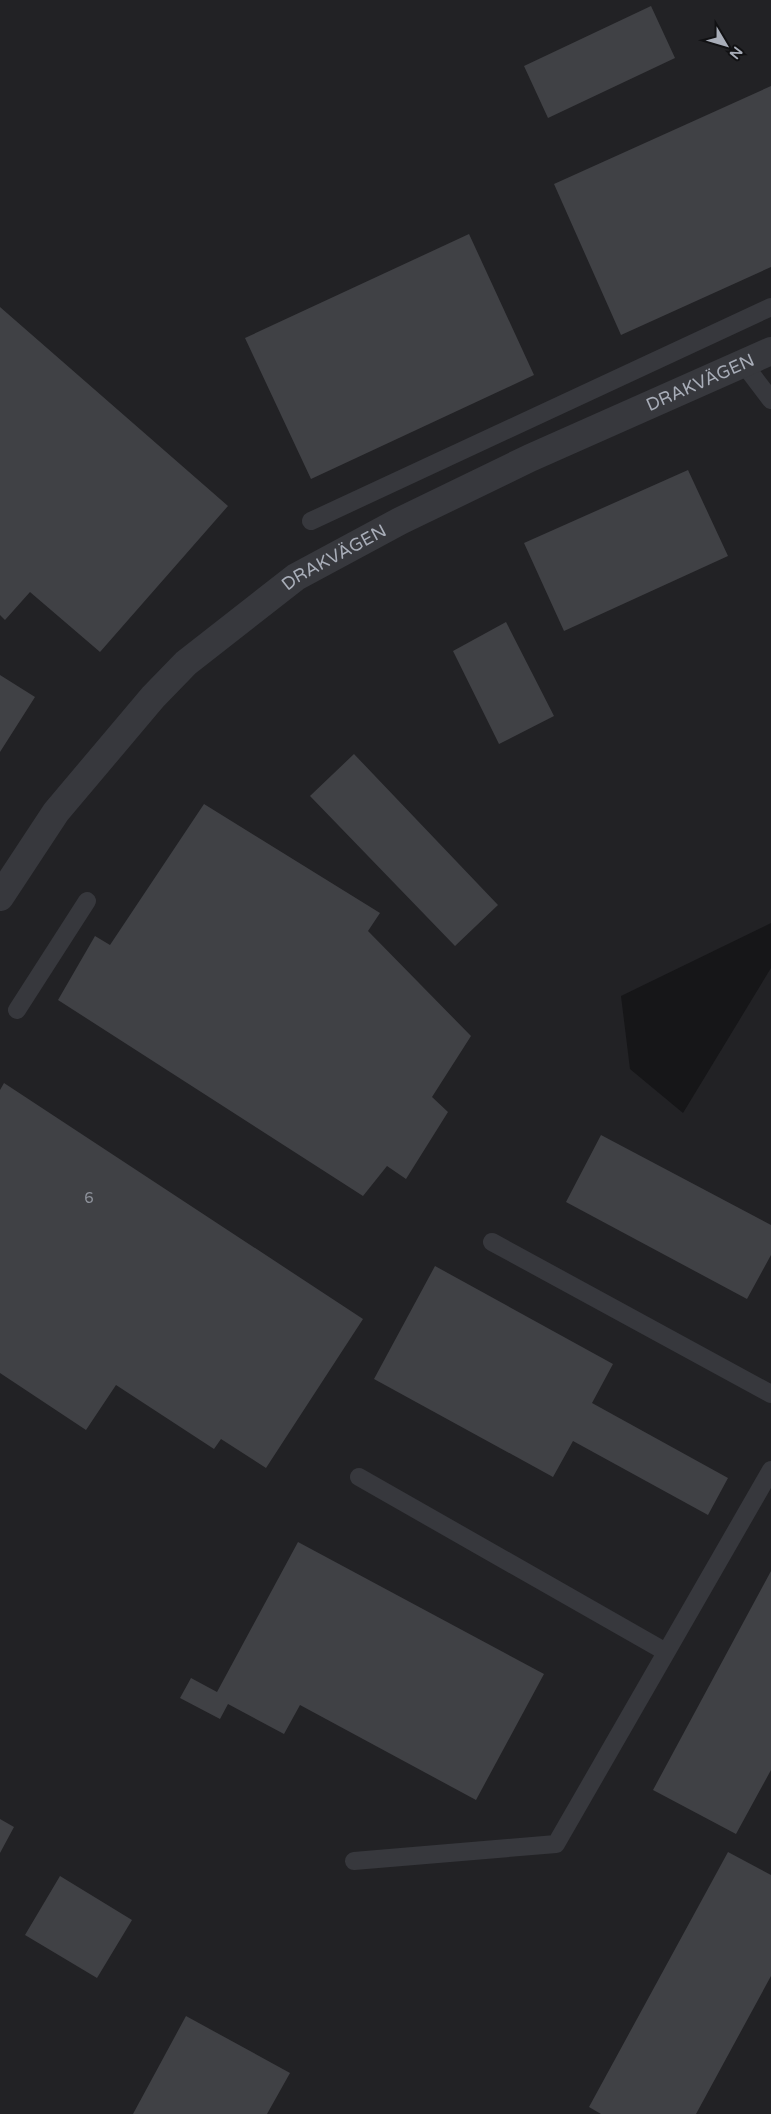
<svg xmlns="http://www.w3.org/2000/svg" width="771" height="2114" viewBox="0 0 771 2114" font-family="'Varela Round',sans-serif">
<rect width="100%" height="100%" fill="#161618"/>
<!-- built -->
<path fill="#222225" d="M0,0H771V923L621,996L630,1069L683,1113L771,968V2114H0Z"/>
<!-- building -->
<path fill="#404145" d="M651,6L675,58L548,118L524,66Z
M771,86V267L621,335L554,184Z
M469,234L534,375L311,479L245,338Z
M0,307L228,506L100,652L30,592L5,620L0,615Z
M688,470L728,556L564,631L524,543Z
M506,622L554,716L499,744L453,651Z
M0,675L35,697L0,752Z
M354,754L498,905L455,946L310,796Z
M204,804L380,913L368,931L471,1036L432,1097L448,1112L406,1179L387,1166L363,1196L58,1000L95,936L110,945Z
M4,1083L363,1319L266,1468L221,1439L214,1449L116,1385L86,1430L0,1373V1090Z
M601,1135L771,1225V1255L747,1299L566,1202Z
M435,1266L613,1364L592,1403L728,1478L708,1515L573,1441L553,1477L374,1379Z
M298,1542L544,1674L476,1800L300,1705L284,1734L228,1704L220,1719L180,1698L191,1678L217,1692Z
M771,1571V1770L736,1834L653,1790Z
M0,1819L14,1827L0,1853Z
M728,1852L771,1875V1976L696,2114H601L589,2107Z
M60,1876L132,1920L97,1978L25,1935Z
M186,2016L290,2073L267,2114H133Z"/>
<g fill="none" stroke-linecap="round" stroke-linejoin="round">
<!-- lane -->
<path stroke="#37383d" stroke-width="18" d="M743,363L771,400
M311,521L771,307
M17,1010L87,901
M492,1242L771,1394
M359,1477L666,1652
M354,1861L556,1844L771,1470"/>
<!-- street -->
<path stroke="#37383d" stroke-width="28" id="s1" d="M0,897L56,812L153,697L186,663L296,577L400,521L530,458L771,351"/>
</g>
<g text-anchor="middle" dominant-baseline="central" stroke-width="4" stroke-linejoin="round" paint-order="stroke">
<!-- number labels -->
<g font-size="15" fill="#8e929b">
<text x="89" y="1198">6</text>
</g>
<!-- street labels -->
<g font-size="18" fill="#a8adb8" stroke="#111113">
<text stroke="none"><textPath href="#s1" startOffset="888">DRAKVÄGEN</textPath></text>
<text stroke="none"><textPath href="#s1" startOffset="482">DRAKVÄGEN</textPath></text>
</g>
</g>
<!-- north arrow -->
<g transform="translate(726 45) rotate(128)" stroke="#111113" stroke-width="4" paint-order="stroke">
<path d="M0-4L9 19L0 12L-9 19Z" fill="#a8adb8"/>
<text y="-8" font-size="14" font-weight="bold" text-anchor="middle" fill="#a8adb8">N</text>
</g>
</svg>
